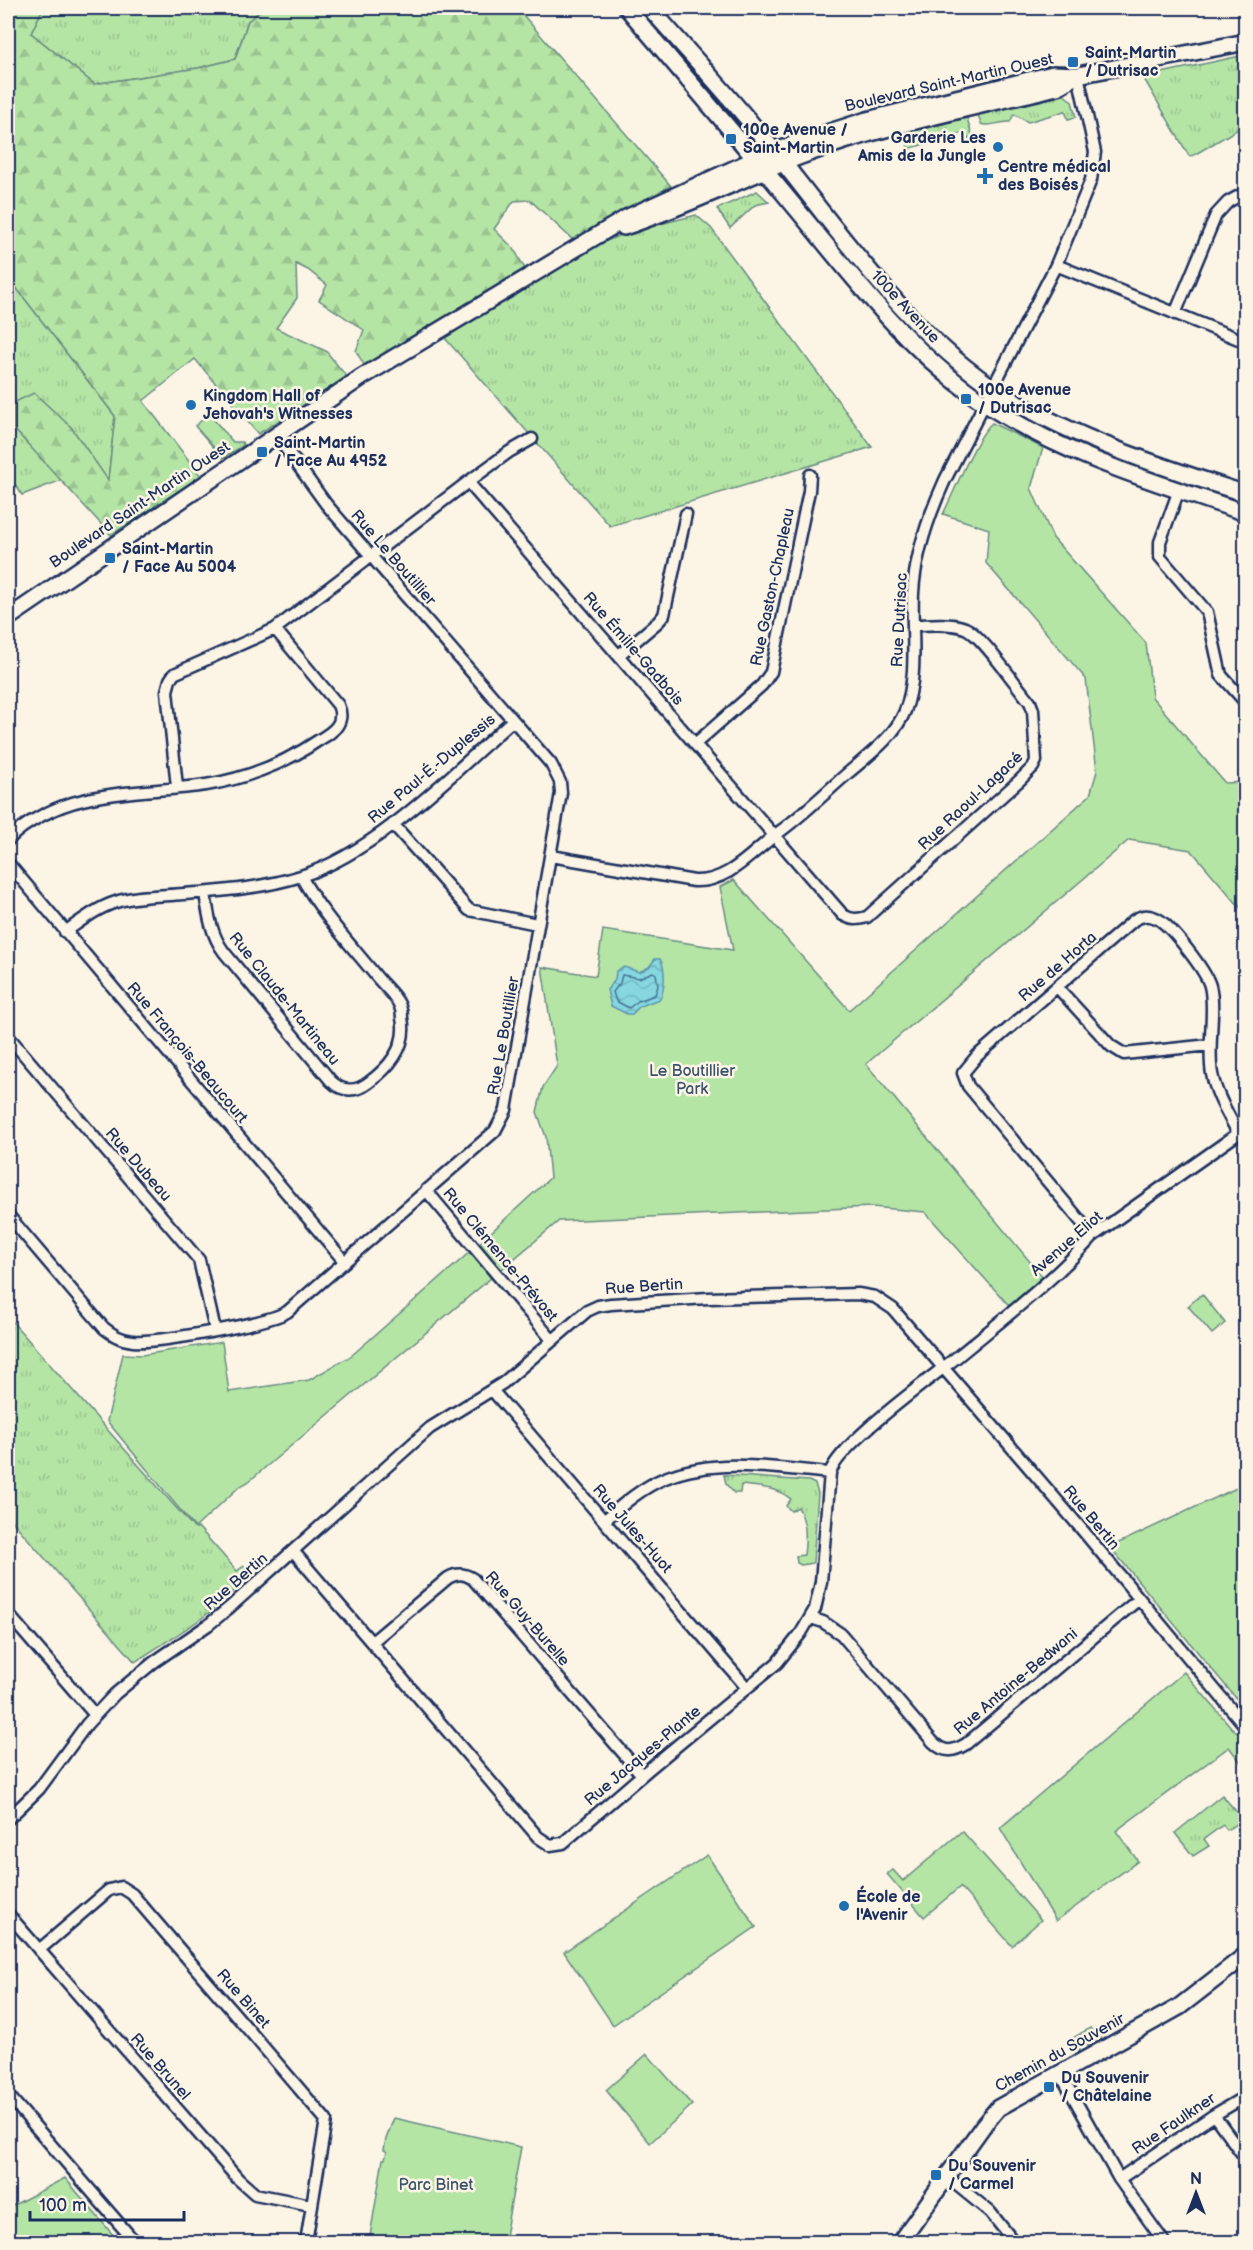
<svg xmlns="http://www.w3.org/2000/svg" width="1253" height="2250" viewBox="0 0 1253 2250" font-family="'Balsamiq Sans',sans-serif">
<defs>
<pattern id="grass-tufts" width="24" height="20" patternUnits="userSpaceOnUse" patternTransform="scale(1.5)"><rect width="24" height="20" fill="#b5e5a5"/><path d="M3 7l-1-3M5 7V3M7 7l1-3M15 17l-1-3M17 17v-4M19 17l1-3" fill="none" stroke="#9bc590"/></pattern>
<pattern id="forest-firs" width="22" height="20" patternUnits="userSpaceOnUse" patternTransform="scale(1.5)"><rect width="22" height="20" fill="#b5e5a5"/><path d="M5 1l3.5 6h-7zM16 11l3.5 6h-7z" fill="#9bc590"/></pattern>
<pattern id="water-waves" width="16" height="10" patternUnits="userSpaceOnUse" patternTransform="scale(1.5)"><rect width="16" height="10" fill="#86d7e0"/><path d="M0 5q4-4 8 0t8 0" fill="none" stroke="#73b9c3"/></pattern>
</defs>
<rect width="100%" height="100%" fill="#fcf5e5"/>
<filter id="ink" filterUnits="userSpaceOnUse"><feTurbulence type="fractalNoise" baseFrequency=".0167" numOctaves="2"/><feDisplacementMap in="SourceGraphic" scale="12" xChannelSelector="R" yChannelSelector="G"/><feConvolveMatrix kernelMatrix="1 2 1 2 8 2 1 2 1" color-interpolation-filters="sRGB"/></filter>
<g filter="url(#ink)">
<!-- grass -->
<path fill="url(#grass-tufts)" stroke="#688a82" stroke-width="1.5" d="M43,8H264L248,21L235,59L198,68L94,84L31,33Z
M1245,55V125L1194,155L1189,156L1143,77Z
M1064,95L1072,101L1076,117L1068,119L1065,111L1028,122L1014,114L1010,122C1000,121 989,128 981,124L978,115Z
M967,118L972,135L969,139L965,132L908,149L906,133Z
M757,191L769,202L755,205L730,228L717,209Z
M696,215L711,228L872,447L610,526L443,336L600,244L625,233Z
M8,277L115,416L108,481L71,427L14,429L62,480L22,495L8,473Z
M209,414L233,442H242L244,445L223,458L195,426Z
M8,1317L194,1528H199L237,1571L244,1566L249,1571C232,1605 167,1640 135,1662L8,1516Z
M724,1475L809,1481L815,1484L818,1493L813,1563L801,1565L797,1563L796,1556L804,1555C806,1538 807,1523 798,1507L791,1511L786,1506L791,1499C776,1487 760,1487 741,1485L740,1493H734L726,1484Z
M1222,1795L1243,1819L1227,1830L1223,1825L1204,1839L1209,1846L1193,1856L1175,1833Z
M1090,2028L1100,2038L1075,2052L1068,2041Z"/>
<!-- forest -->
<path fill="url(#forest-firs)" stroke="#688a82" stroke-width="1.5" d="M8,8H43L31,33L94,84L198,68L235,59L248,21L264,8H517L671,186L573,240L530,200L514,201L494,229L514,249L525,269L364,365L356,351L364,330L319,300L327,285L308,270L296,264L297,298L276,328L326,351L347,377L258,434L195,359L143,401L201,476L111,535L14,429L13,403L34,393L71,427L108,480L115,416L8,277Z"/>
<!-- park -->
<path fill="#b5e5a5" stroke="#688a82" stroke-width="1.5" d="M992,423L1043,448L1031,488L1053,538L1146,643L1152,697L1225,783L1246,782L1245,913L1191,850L1129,840L866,1064L1046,1281L1013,1310L925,1212L872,1207L559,1221L248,1482L239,1487L195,1528L107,1421L123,1354L142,1355L222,1342L229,1392L309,1380L351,1356L463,1258L550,1178L546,1137L537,1112L543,1087L557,1066L542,967L596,976L603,930L733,950L720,887L734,880L849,1010L1090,795L1097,771L1086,679L986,563L989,529L943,514C954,493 976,436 992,423Z
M1202,1294L1225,1323L1212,1334L1188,1306Z
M1245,1484V1709L1110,1547Z
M1184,1672L1231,1727L1245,1739V1768L1229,1747L1116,1831L1138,1861L1056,1921L1000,1828Z
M962,1831L1041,1920L1012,1946L960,1887L924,1917L887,1874L893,1870L903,1881Z
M707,1855L756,1927L613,2025L564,1952Z
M647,2054L692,2105L650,2143L606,2090Z
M394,2118L521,2147L504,2242H369L383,2159H385L387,2152L384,2150L386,2139Z
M65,2178L119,2242H8V2208Z"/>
<!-- water -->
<path fill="url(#water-waves)" stroke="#5b94ac" stroke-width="1.5" d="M655,959H660C666,968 665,989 660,999L640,1006L632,1014H627L611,1006L607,990L615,980L616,971L624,967L639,972L649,967Z"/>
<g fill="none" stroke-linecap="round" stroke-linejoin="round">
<!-- shore -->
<path stroke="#467292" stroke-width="1.5" d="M653,972L656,974L658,986L655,995L638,1001L629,1008L616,1001L613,992L620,983L622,975L639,978Z"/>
<!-- street casing -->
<g stroke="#1b2f5e" stroke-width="15">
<path id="street" d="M1056,265L1246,342
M1175,314L1216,215L1228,202L1246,192
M468,482L843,915C852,920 857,920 867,917L1020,780L1033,767L1036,761L1033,710L1030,702C1017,687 981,634 965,628C951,622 929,625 913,625
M1179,490L1160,542V557L1207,612L1221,675L1246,703
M619,655L658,622L664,615L686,514
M695,744L762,685L771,672L809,491L810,475
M177,787L167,691L170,680L174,674L275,629L468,482L509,452L532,439
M393,824L469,910L537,924
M8,840C26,821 57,806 83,800C123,790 165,791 206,785C248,778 284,764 319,740C333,732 346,723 338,705L275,629
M551,856L694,881C730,883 754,849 782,830C802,815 821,797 840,780C862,760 894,739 905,711C919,674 911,632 913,593C915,555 929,515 945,480L1056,265L1091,180L1095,152L1078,75
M8,863L344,1261
M205,893C208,913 211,935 224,952L331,1081C342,1092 356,1092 368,1083C390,1067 408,1046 402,1018C402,1013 401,1008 399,1004C394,994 383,985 376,976C350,944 320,912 301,876
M65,932C81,921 97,908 116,902C137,895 162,896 184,894C224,891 263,888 301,876C377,852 454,772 513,720
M1058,988L1111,1046L1124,1054L1210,1045
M8,1036L199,1260L215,1330
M426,1190L552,1340
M8,1215L104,1328C113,1335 121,1340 133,1341C158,1343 265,1324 287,1312L495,1131L506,1110L561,793L560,782L551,764L326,504L276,435
M1093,1236L968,1086L963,1073L977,1056L1134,920C1141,916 1147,914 1156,918C1170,924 1206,971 1210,986C1216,1010 1207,1047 1212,1074C1216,1095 1228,1114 1238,1133
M492,1390L747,1688
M605,1520C623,1504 643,1487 665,1478C716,1457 777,1468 830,1473
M294,1552L538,1837L550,1845L563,1843L649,1769L777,1663L801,1633L815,1609L821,1582L830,1473C839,1444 930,1379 957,1357C1003,1319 1053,1281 1093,1236L1246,1128
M8,1614L95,1715
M811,1618L823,1622L841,1634L933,1742C944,1753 953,1752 966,1744L1139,1599
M372,1642L448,1578C457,1573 464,1573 473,1579L642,1775
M8,1819L39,1789L87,1724L115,1694L154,1662L208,1625L229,1608L430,1428L503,1383L587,1311L598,1306L611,1304L708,1298L858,1294L875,1297L893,1309L1084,1532L1246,1727
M8,1914L238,2179L255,2194L311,2205
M39,1950L109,1890L121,1887L132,1894L326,2120L306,2242
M1060,2073L1119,2179L1164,2242
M8,2095L135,2242
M1214,2115L1246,2159
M947,2177L990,2212L1014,2242
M1119,2179L1214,2115L1246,2096"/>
</g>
<!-- secondary casing -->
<g stroke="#1b2f5e" stroke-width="20">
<path id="secondary" d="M627,8C685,76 743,144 800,213C857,282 911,354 986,404C1064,456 1158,483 1246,513
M650,8C691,55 735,102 774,151C840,233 913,339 1003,394C1077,440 1163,467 1246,494
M624,227C684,207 741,179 801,156C884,125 972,108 1057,87L1077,75
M8,618L362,377L628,217L742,165L802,141L867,120L1053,74L1078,75L1246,42
M900,2242L983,2126L998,2108L1179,2007L1246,1955"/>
</g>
<!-- street -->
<use href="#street" stroke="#fcf5e5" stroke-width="10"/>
<!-- secondary -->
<use href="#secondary" stroke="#fcf5e5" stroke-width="15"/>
</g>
</g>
<!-- markers -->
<g fill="#1f6fb2" stroke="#fcf5e5" stroke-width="2">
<rect x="1067" y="56" width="12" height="12" rx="3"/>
<rect x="725" y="133" width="12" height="12" rx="3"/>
<circle cx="998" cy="147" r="6"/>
<path d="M982 167h6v6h6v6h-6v6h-6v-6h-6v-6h6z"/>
<rect x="960" y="393" width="12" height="12" rx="3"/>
<circle cx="191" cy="405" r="6"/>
<rect x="256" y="446" width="12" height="12" rx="3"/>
<rect x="104" y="552" width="12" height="12" rx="3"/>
<circle cx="844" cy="1906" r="6"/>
<rect x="1043" y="2081" width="12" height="12" rx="3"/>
<rect x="930" y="2169" width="12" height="12" rx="3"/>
</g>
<g text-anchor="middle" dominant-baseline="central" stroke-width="5" stroke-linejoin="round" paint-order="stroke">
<!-- poi labels -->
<g font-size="16" font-weight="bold" fill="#1b2f5e" stroke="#fcf5e5" text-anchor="start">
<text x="1085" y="53">Saint-Martin<tspan x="1085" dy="18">/ Dutrisac</tspan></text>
<text x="743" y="130">100e Avenue /<tspan x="743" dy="18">Saint-Martin</tspan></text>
<text x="986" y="138" text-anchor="end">Garderie Les<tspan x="986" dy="18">Amis de la Jungle</tspan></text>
<text x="998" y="167">Centre médical<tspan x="998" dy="18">des Boisés</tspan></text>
<text x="978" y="390">100e Avenue<tspan x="978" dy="18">/ Dutrisac</tspan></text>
<text x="203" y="396">Kingdom Hall of<tspan x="203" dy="18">Jehovah's Witnesses</tspan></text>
<text x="274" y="443">Saint-Martin<tspan x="274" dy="18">/ Face Au 4952</tspan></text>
<text x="122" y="549">Saint-Martin<tspan x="122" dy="18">/ Face Au 5004</tspan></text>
<text x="856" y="1897">École de<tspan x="856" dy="18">l'Avenir</tspan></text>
<text x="1061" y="2078">Du Souvenir<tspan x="1061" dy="18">/ Châtelaine</tspan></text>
<text x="948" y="2166">Du Souvenir<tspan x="948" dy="18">/ Carmel</tspan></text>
</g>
<!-- street labels -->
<g font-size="16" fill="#1b2f5e" stroke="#fcf5e5">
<text transform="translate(949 83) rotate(-13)">Boulevard Saint-Martin Ouest</text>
<text transform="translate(905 307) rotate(47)">100e Avenue</text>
<text transform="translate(140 505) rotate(-34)">Boulevard Saint-Martin Ouest</text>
<text transform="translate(393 558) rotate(49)">Rue Le Boutillier</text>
<text transform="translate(773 587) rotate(-78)">Rue Gaston-Chapleau</text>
<text transform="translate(900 620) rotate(-87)">Rue Dutrisac</text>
<text transform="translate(633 649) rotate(49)">Rue Émilie-Gadbois</text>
<text transform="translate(432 769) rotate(-40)">Rue Paul-É.-Duplessis</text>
<text transform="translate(971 801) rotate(-43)">Rue Raoul-Lagacé</text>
<text transform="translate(1058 967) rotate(-41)">Rue de Horta</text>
<text transform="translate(284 999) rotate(51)">Rue Claude-Martineau</text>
<text transform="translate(504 1036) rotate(-80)">Rue Le Boutillier</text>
<text transform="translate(187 1053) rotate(50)">Rue François-Beaucourt</text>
<text transform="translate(138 1165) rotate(49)">Rue Dubeau</text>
<text transform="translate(1067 1244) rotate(-41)">Avenue Eliot</text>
<text transform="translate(500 1255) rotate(50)">Rue Clémence-Prévost</text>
<text transform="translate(644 1287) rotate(-4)">Rue Bertin</text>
<text transform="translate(1091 1518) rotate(50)">Rue Bertin</text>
<text transform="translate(632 1529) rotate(49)">Rue Jules-Huot</text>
<text transform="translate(236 1582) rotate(-41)">Rue Bertin</text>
<text transform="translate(527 1619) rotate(49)">Rue Guy-Burelle</text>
<text transform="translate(1016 1682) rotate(-40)">Rue Antoine-Bedwani</text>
<text transform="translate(643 1756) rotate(-40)">Rue Jacques-Plante</text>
<text transform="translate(243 1999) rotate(49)">Rue Binet</text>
<text transform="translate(1060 2053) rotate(-29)">Chemin du Souvenir</text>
<text transform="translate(160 2067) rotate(49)">Rue Brunel</text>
<text transform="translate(1174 2124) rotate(-34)">Rue Faulkner</text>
</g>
<!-- park labels -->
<g font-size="16" fill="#3a536c" stroke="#fcf5e5">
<text x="692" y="1071">Le Boutillier<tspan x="692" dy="18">Park</tspan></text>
<text x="436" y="2185">Parc Binet</text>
</g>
</g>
<!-- margin -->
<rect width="1253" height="2250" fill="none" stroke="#fcf5e5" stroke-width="30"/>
<rect x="15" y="15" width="1223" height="2220" fill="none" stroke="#1b2f5e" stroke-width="2" filter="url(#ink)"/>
<!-- north arrow -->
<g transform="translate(1196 2193)" stroke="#fcf5e5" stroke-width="4.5" paint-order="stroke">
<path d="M0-4.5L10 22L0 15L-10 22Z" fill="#1b2f5e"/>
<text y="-9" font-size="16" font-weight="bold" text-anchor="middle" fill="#1b2f5e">N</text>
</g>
<!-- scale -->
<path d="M30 2211v9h154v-9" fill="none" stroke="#1b2f5e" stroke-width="3"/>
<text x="39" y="2211" font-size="18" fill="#1b2f5e" stroke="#fcf5e5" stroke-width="4.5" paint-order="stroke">100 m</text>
</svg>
